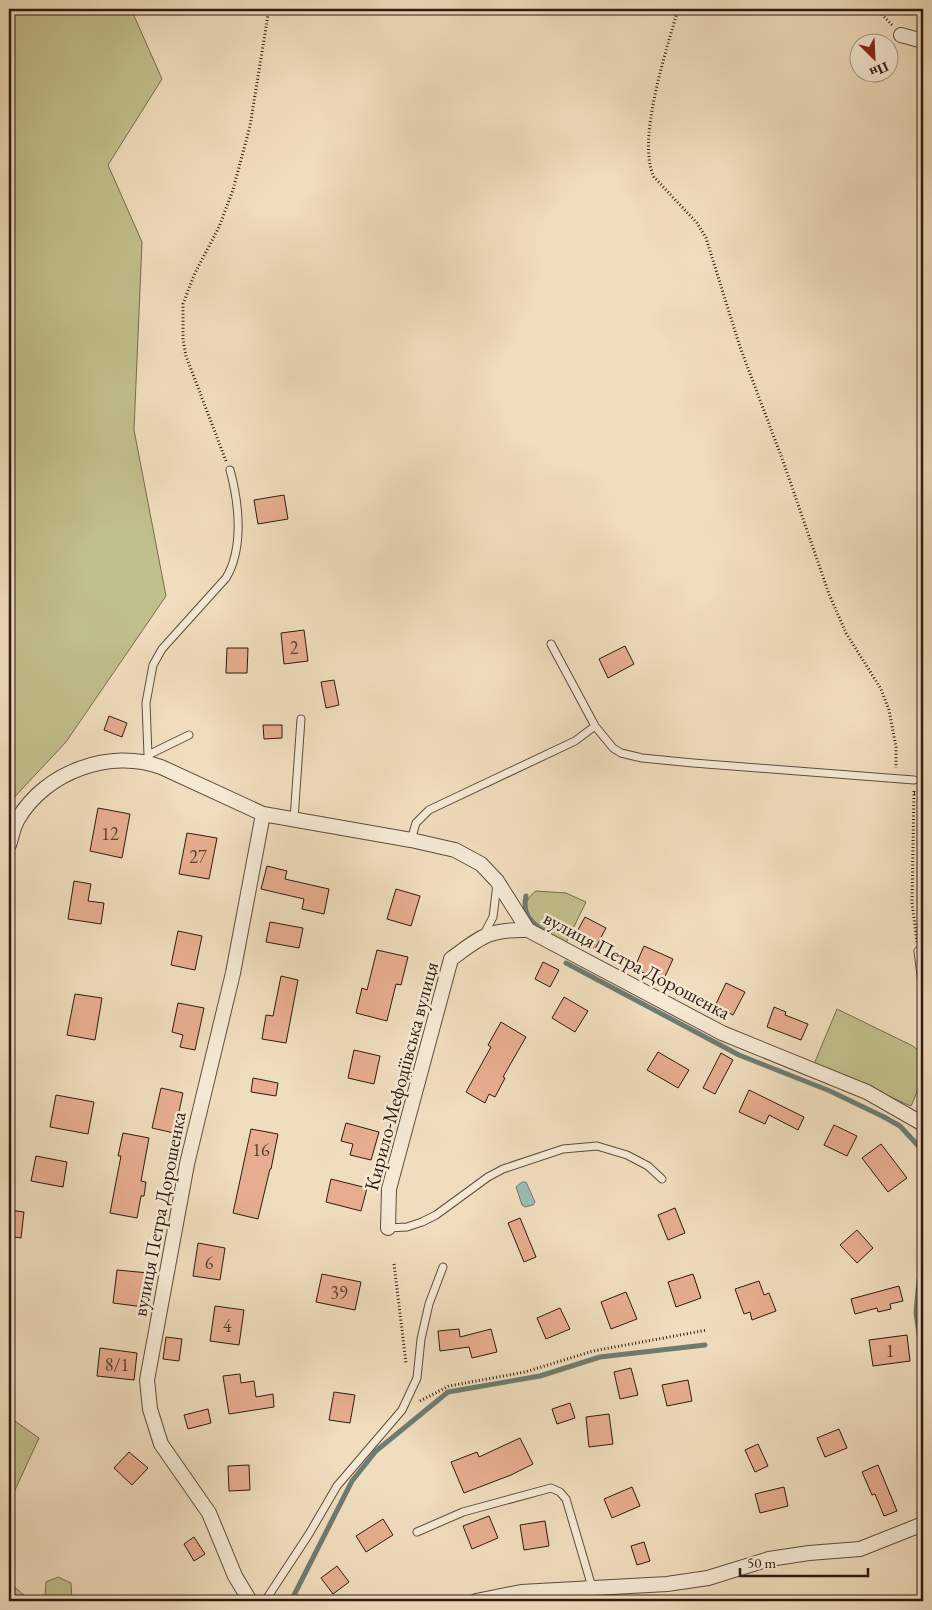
<svg xmlns="http://www.w3.org/2000/svg" width="932" height="1610" viewBox="0 0 932 1610" font-family="'EB Garamond',serif">
<rect width="100%" height="100%" fill="#f0ddbd"/>
<filter id="stains"><feTurbulence type="fractalNoise" baseFrequency=".004" numOctaves="4"/><feColorMatrix values="0 0 0 0 .2 0 0 0 0 .09 0 0 0 0 .02 0 0 0 .5 -.17"/></filter>
<radialGradient id="worn" r=".72"><stop offset=".6" stop-color="#630" stop-opacity="0"/><stop offset="1" stop-color="#630" stop-opacity=".3"/></radialGradient>
<!-- green -->
<path fill="#c1bf8c" stroke="#776d4f" d="M9,9H131L162,79L108,165L142,242L134,430L166,596L66,742L9,803Z
M536,891L566,893L586,902L566,943C549,932 507,912 536,891Z
M837,1009L913,1046L923,1055V1078L911,1106L814,1064Z
M9,1417L39,1438L9,1503Z
M58,1577L71,1583L72,1601H9V1582L27,1598L45,1596L46,1582Z"/>
<!-- water -->
<path fill="#9abcb1" stroke="#6e7c71" d="M522,1182H526L535,1202L533,1205L525,1207L522,1205L516,1187Z"/>
<g fill="none" stroke-linecap="round" stroke-linejoin="round">
<!-- stream -->
<path stroke="#6e7c71" stroke-width="5" d="M526,896C522,913 530,922 544,931
M566,963L739,1055L830,1091L884,1117L900,1126L923,1151
M923,1259L919,1280L916,1313L923,1361
M291,1601L352,1481L376,1451L448,1392L540,1376L600,1357L705,1345"/>
</g>
<!-- building -->
<path fill="#e7ad90" stroke="#2d1b12" d="M284,495L288,519L258,524L254,500Z
M304,630L308,661L284,664L281,633Z
M625,646L634,664L608,678L599,659Z
M227,648H248L247,673H226Z
M334,680L339,705L326,708L321,682Z
M109,716L127,723L122,737L104,730Z
M263,725H282V738L264,739Z
M98,808L130,814L122,858L90,851Z
M187,833L217,838L209,879L179,874Z
M267,866L287,871L285,879L329,889L324,914L302,909L304,899L261,889Z
M74,881L91,884L88,901L104,903L101,924L68,919Z
M396,889L420,896L411,926L387,919Z
M585,917L606,928L595,949L574,937Z
M270,922L303,928L299,948L266,942Z
M178,931L202,936L195,970L171,965Z
M644,946L673,959L663,981L634,969Z
M377,950L408,957L401,985L396,984L387,1021L356,1013L362,988L367,990Z
M543,962L559,970L550,987L535,979Z
M281,976L298,980L286,1043L262,1039L266,1015L273,1016Z
M726,983L745,992L733,1015L715,1006Z
M75,994L102,998L95,1040L67,1035Z
M564,997L588,1011L575,1032L552,1018Z
M178,1003L204,1008L195,1050L180,1047L183,1035L172,1032Z
M774,1007L786,1012L785,1015L808,1024L801,1040L767,1027Z
M501,1022L526,1037L503,1077L505,1078L495,1097L489,1094L485,1103L466,1092L491,1047L488,1045Z
M354,1050L380,1056L374,1084L348,1078Z
M658,1052L689,1070L678,1088L647,1070Z
M721,1053L733,1060L715,1094L703,1088Z
M253,1078L278,1083L276,1096L251,1092Z
M161,1088L183,1093L178,1116L181,1117L178,1130H175L174,1133L152,1128Z
M749,1090L804,1117L798,1130L769,1115L765,1124L739,1112Z
M56,1095L94,1102L88,1134L50,1127Z
M346,1123L379,1132L371,1160L350,1155L353,1144L341,1141Z
M834,1125L857,1136L847,1156L824,1145Z
M251,1129L278,1134L271,1169H270L258,1219L233,1213Z
M123,1133L149,1138L141,1181L146,1182L144,1196H141L137,1218L110,1213L121,1156H118Z
M881,1144L907,1178L888,1192L862,1158Z
M36,1156L67,1162L63,1187L31,1181Z
M331,1179L367,1188L361,1211L326,1202Z
M675,1208L685,1233L668,1240L658,1215Z
M9,1210L24,1212L21,1238L9,1236Z
M520,1218L536,1257L524,1262L508,1223Z
M857,1230L873,1248L857,1263L840,1245Z
M198,1243L225,1248L220,1280L193,1276Z
M117,1270L149,1273L144,1307L113,1303Z
M322,1274L361,1282L355,1310L316,1302Z
M693,1274L701,1298L676,1307L668,1282Z
M759,1281L764,1295L769,1293L776,1311L752,1320L750,1312L744,1314L735,1289Z
M899,1286L903,1301L890,1304L891,1309L878,1312L877,1308L855,1314L851,1299Z
M626,1292L637,1319L611,1329L601,1302Z
M215,1306L244,1310L239,1345L210,1341Z
M560,1308L570,1329L546,1339L537,1318Z
M459,1329L460,1337L491,1329L497,1352L472,1358L469,1347L440,1351L438,1331Z
M907,1335L910,1361L873,1366L869,1340Z
M166,1337L182,1339L179,1361L163,1359Z
M100,1348L137,1353L134,1380L97,1376Z
M631,1368L638,1395L620,1399L614,1372Z
M240,1374L241,1383L254,1381L256,1397L273,1394L274,1407L229,1414L223,1376Z
M688,1380L692,1401L667,1406L662,1385Z
M334,1392L355,1395L350,1423L329,1420Z
M570,1403L575,1418L557,1424L552,1409Z
M208,1409L211,1423L188,1429L184,1415Z
M609,1414L613,1444L589,1447L586,1417Z
M839,1429L847,1448L825,1457L817,1438Z
M520,1438L533,1464L511,1475L464,1493L451,1462L477,1452L479,1457Z
M758,1444L768,1466L755,1472L745,1450Z
M129,1452L148,1468L132,1485L114,1468Z
M249,1465L250,1490L229,1491L228,1466Z
M878,1465L897,1511L884,1516L875,1494L872,1495L862,1472Z
M632,1487L640,1506L612,1518L604,1499Z
M784,1487L788,1506L760,1513L755,1494Z
M489,1516L498,1538L472,1549L463,1526Z
M383,1519L393,1535L366,1552L356,1536Z
M545,1521L549,1546L524,1550L520,1525Z
M194,1537L205,1554L194,1561L184,1544Z
M644,1542L650,1561L637,1565L631,1546Z
M337,1566L349,1582L333,1594L321,1578Z"/>
<g fill="none" stroke-linecap="round" stroke-linejoin="round">
<!-- lane casing -->
<g stroke="#5e4c3d" stroke-width="9">
<path id="lane" d="M551,644L595,726L613,748L621,753L642,758L693,763L914,780
M148,755L189,735
M147,762L148,755L146,703L153,665L162,649L226,578C244,548 239,503 230,470
M294,819L301,719
M411,840L416,823L429,810L575,741L595,726
M483,936L493,917L497,884
M918,951L923,992
M388,1228L407,1227L422,1222L436,1215L488,1177L503,1169L563,1149L597,1146L627,1155L648,1166L662,1179
M417,1532L463,1512L551,1488L560,1492L566,1499L592,1587
M265,1601L309,1534L337,1486L402,1410L417,1378L421,1339L429,1304L443,1267"/>
</g>
<!-- street casing -->
<g stroke="#5e4c3d" stroke-width="16">
<path id="street" d="M901,35L923,41
M9,845C12,836 13,827 18,819C45,772 111,748 161,767L263,814L411,840L455,850L481,864L497,881L528,930L722,1033L867,1092L923,1124
M388,1228L389,1189L451,959C481,937 488,929 528,930
M250,1601L235,1576L209,1513L161,1444L150,1409L147,1380L187,1164L233,973L263,814
M476,1601L521,1592L667,1584L708,1578L769,1559L809,1553L860,1549L923,1524"/>
</g>
<!-- path -->
<path stroke="#2d1b12" stroke-width="3" stroke-dasharray="1 2.5" stroke-linecap="butt" d="M678,9C667,49 636,140 654,177L697,223L706,238L740,347L783,461L829,594L846,633L881,689L889,710L896,747V768
M877,9L892,25
M9,188V217
M226,461L186,356L183,340V304L195,273L219,227L233,190L250,126L269,9
M914,791L912,903L917,942
M914,793H923
M394,1264L406,1363
M420,1401L449,1386L525,1372L593,1351L707,1330"/>
<!-- lane -->
<use href="#lane" stroke="#f5e9d4" stroke-width="7"/>
<!-- street -->
<use href="#street" stroke="#f5e9d4" stroke-width="14"/>
</g>
<g text-anchor="middle" dominant-baseline="central" stroke-width="5" stroke-linejoin="round" paint-order="stroke">
<!-- number labels -->
<g font-size="18" fill="#5c4032">
<text x="294" y="647">2</text>
<text x="110" y="833">12</text>
<text x="198" y="856">27</text>
<text x="261" y="1149">16</text>
<text x="209" y="1262">6</text>
<text x="339" y="1292">39</text>
<text x="227" y="1325">4</text>
<text x="890" y="1350">1</text>
<text x="117" y="1364">8/1</text>
</g>
<!-- street labels -->
<g font-size="20" fill="#2d1b12" stroke="#f5e9d4">
<text transform="translate(637 965) rotate(28)">вулиця Петра Дорошенка</text>
<text transform="translate(401 1076) rotate(-75)">Кирило-Мефодіївська вулиця</text>
<text transform="translate(159 1214) rotate(-79)">вулиця Петра Дорошенка</text>
</g>
</g>
<!-- margin -->
<rect width="932" height="1610" fill="none" stroke="#f0ddbd" stroke-width="30"/>
<rect x="10" y="10" width="912" height="1590" fill="none" stroke="#2d1b12" stroke-width="2.5"/>
<rect x="15" y="15" width="902" height="1580" fill="none" stroke="#2d1b12"/>
<!-- north arrow -->
<g transform="translate(874 58) rotate(156)"><circle r="24" fill="#f5e9d4" stroke="#a59786"/>
<path d="M0-4L9 19L0 12L-9 19Z" fill="#8f2418"/>
<text y="-8" font-size="14" font-weight="bold" text-anchor="middle" fill="#2d1b12">Пн</text>
</g>
<!-- scale -->
<path d="M740 1568v8h128v-8" fill="none" stroke="#2d1b12" stroke-width="2.5"/>
<text x="747" y="1568" font-size="15" fill="#2d1b12" stroke="#f5e9d4" stroke-width="4" paint-order="stroke">50 m</text>
<rect width="100%" height="100%" filter="url(#stains)"/>
<rect width="100%" height="100%" fill="url(#worn)"/>
</svg>
